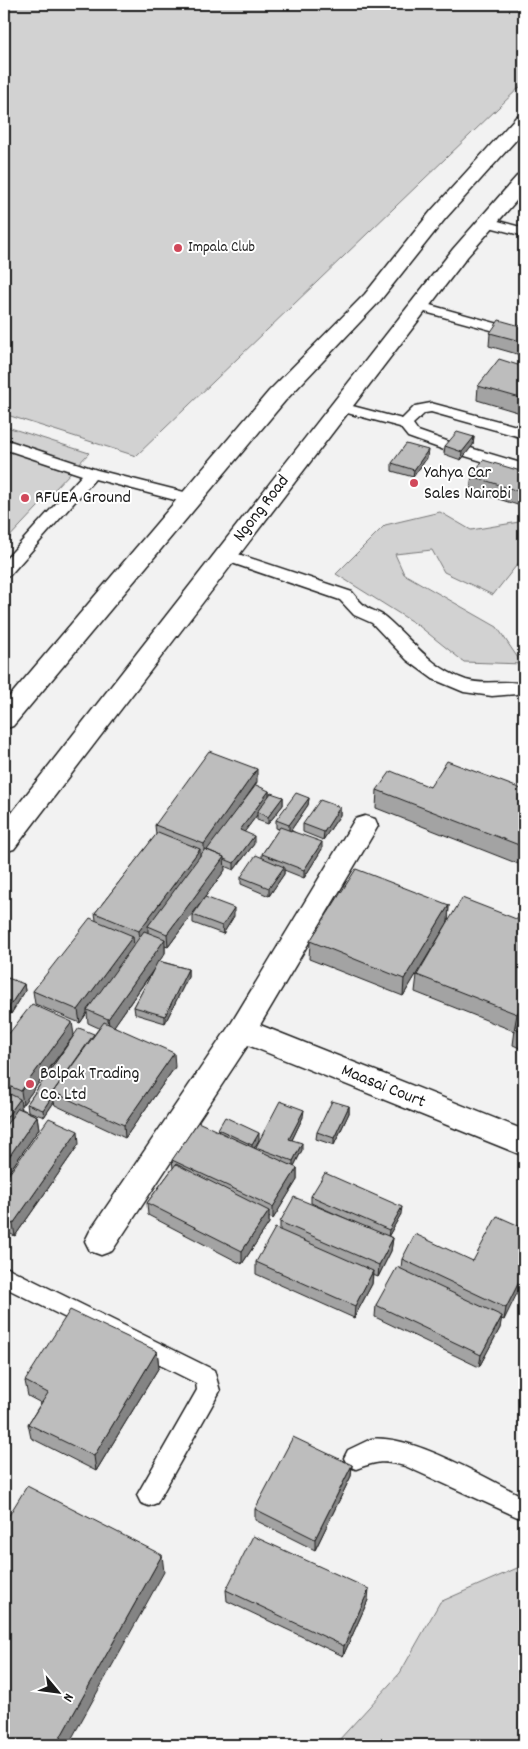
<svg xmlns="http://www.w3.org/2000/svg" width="528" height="1749" viewBox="0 0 528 1749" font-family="Dekko,sans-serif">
<rect width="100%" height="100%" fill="#f2f2f2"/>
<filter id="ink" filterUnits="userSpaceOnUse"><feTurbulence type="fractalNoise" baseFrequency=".02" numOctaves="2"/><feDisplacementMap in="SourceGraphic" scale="10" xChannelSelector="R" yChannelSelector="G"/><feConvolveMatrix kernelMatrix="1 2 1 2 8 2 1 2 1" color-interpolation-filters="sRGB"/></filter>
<g filter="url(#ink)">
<!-- green -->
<path fill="#d2d2d2" stroke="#777" d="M4,4H524V83L136,456L4,414Z
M4,426L89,453L4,543Z
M440,512L471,530L519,522L524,526V556L493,595L444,572L432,550L395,554L404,574L497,627L522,664L464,662L419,626L336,574L385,525Z
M524,1565V1745H340L338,1741L400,1673L440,1602Z"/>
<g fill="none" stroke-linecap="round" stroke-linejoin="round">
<!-- service casing -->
<g stroke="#1c1c1c" stroke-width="3">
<path id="service" d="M487,218L524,228V236L482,225L480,222Z
M419,302L524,331V339L414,309L412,306L414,303Z
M341,403L402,419L415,406L431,403L524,428V438L431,412L425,413L413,424L418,431L455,444L458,447L455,450L450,452L408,437L400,427L336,410L334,407Z
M4,439L97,470L196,495L198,499L190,504L95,479L10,575L4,576V561L82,475L4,449Z
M467,447L524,464V474L462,455L459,452Z
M226,550L352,592C356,597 360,602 365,606C371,611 380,612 385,617C412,640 431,668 466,680C485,686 505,679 523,684L524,690L517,694L492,696L464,692L433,679L407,660L372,623L354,615L340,600L220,559L218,555L220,551Z
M4,1266L214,1370L220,1391L157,1503L149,1506L141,1503L137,1495L197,1390L196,1383L4,1287Z
M371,1439C412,1434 487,1479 524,1497V1520L405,1466C383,1460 377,1461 356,1469L348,1466L344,1458L348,1450Z"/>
</g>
<!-- minor casing -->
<g stroke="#1c1c1c" stroke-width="3">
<path id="minor" d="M365,816L375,819L378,826L260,1025L524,1130V1156L248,1045L112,1251L101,1255L90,1251L85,1241L90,1231L232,1022L355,819Z"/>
</g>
<!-- secondary casing -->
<g stroke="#1c1c1c" stroke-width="3">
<path id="secondary" d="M524,115V131L445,219L379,302L285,401L13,726L4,729V703L269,391L365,294L431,211L517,116Z
M524,174V192L467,257L14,849L4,852V823L453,249L517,176Z"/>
</g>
<!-- service -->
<use href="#service" fill="#fff" fill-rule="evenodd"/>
<!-- minor -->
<use href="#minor" fill="#fff" fill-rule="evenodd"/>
<!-- secondary -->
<use href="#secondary" fill="#fff" fill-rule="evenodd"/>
</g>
<!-- wall -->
<path fill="#a3a3a3" stroke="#1c1c1c" d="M524,327V356L489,346L490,333Z
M524,367V414L477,400L478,386Z
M474,437L473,445L461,460L444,454L445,446Z
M427,458L413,477L392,471V463Z
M524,472V507L470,490L472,476Z
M257,782L242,804L269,791V796L283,797V805L268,824L257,820V815L244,832L254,844L234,870L224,866L225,870L168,947L165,946V953L159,961L188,969V977L165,1023L135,1014L134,1007L153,971L114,1026L175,1067L125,1138L55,1105L54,1102L44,1117L28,1111L27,1104L71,1039L23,1104H21L22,1109L37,1116L39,1129L4,1179V1040L74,1035H94L99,1028L88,1023L87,1013L80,1023L35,1004L33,991L96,920L95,913L156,835L155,825Z
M430,787L524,790V860L521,865L376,808L377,790Z
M309,798L308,805L291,830L322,849L304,878L284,870V874L269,896L241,884V877L262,858V854L279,829L276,828V820Z
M340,807V815L323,840L303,832V824Z
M449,905L448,922L403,996L309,959L310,941Z
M193,915L234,916L223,934L193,923Z
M524,922L520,1021L524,1014V1050L513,1045L515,1030L514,1031L415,992L417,975Z
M4,979L24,984L25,991L11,1014L4,1012Z
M349,1106V1113L334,1145L316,1139L317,1132Z
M303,1117L292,1140L302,1150L294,1166L297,1168V1180L273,1219L269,1217V1223L242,1264L148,1215L147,1203L173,1168L172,1160L218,1131V1129L259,1140L254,1148L256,1149V1147Z
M79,1144L15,1236L4,1231V1181Z
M311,1196L401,1214L388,1237L393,1238L391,1251L378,1277L373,1275L372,1284L354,1318L256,1274V1262L280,1230V1222L356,1223L311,1203Z
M524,1228L504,1320L501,1319L500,1328L479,1367L375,1317L376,1305L401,1268L402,1259L473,1261Z
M157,1351L159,1367L96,1471L31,1438L28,1424L41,1403L28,1396L25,1381Z
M352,1465L351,1476L315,1550L255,1520V1509Z
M226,1590L368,1600L343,1656L227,1601Z"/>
<!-- shaded-wall -->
<path fill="#848484" stroke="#1c1c1c" d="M474,437L473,445L461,460L462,452Z
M428,450L427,458L413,477L414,470Z
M257,769V782L204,858V844Z
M269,791V798L257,812V815L240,838V830Z
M283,797V805L268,824V817Z
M309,798L308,805L289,833V825Z
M340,807V815L323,840L324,832Z
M254,836V844L234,870V863Z
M322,842V849L304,878V870Z
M524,847V860L521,865Z
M200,849V862L148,926V932L140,944L139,931Z
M224,857L225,870L168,947L167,934Z
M284,867V874L269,896V888Z
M449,905L448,922L403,996L404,979Z
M234,908V916L223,934L222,926Z
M133,936L134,949L87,1010V1013L80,1023L78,1010Z
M165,939V953L110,1032L108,1019Z
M188,969V977L165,1023V1016Z
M24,984L25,991L11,1014L9,1007Z
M524,1001V1013L516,1028H515L514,1031L517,1014Z
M72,1022L74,1035L23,1104L21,1091Z
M174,1053L175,1067L125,1138L124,1125Z
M53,1095L54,1102L44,1117L43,1110Z
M20,1099L22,1112L4,1137V1121Z
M349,1106V1113L334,1145V1138Z
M304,1110L303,1117L289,1146V1139Z
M37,1116L39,1129L4,1179V1164Z
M78,1131L79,1144L15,1236L13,1224Z
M259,1133V1140L252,1152V1145Z
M302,1143V1150L293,1168V1161Z
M297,1168V1180L273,1219V1207Z
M402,1207L401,1214L388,1237L389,1230Z
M269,1211V1223L242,1264V1251Z
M393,1238L391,1251L378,1277L379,1265Z
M373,1271L372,1284L354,1318L355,1306Z
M524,1272V1279L504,1320L506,1308Z
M502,1316L500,1328L479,1367L481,1355Z
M157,1351L159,1367L96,1471L94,1456Z
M352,1465L351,1476L315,1550V1539Z
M162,1555L164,1572L68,1745H56Z
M369,1589L368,1600L343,1656L344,1646Z"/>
<!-- building -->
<path fill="#bdbdbd" stroke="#1c1c1c" d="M499,320L524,327V342L490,333Z
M499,359L524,367V399L478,386Z
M457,432L474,437L462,452L445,446Z
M406,444L428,450L414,470L392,463Z
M483,460L524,472V493L472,476Z
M209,751L257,769L204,844L155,825Z
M447,761L524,790V847L377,790L391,771L430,787Z
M256,785L269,791L240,830L254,836L234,863L224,859V857L207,850Z
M271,793L283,797L268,817L257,812Z
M296,793L309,798L289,825L276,820Z
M320,800L340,807L324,832L303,824Z
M280,827L322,842L304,870L262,854Z
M158,832L200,849L139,931L95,913Z
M205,849L224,857L167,934L148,926Z
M256,855L284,867L269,888L241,877Z
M356,869L449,905L404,979L310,941Z
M205,897L234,908L222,926L193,915Z
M462,898L524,922V1001L517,1014L417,975Z
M90,918L133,936L78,1010L33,991Z
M144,931L165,939L108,1019L87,1010Z
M158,961L188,969L165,1016L134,1007Z
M5,977L24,984L9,1007L4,1005V979Z
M32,1004L72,1022L21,1091L4,1084V1040Z
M524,1014V1032L515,1028Z
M104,1022L174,1053L124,1125L53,1092Z
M79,1028L94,1034L53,1092V1095L43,1110L27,1104Z
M4,1091L20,1099L4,1121Z
M280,1101L304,1110L289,1139L302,1143L293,1161L256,1147Z
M332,1101L349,1106L334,1138L317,1132Z
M18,1108L37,1116L4,1164V1128Z
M225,1117L259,1133L252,1145L218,1129Z
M49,1118L78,1131L13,1224L4,1219V1181Z
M198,1122L297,1168L273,1207L172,1160Z
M176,1164L269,1211L242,1251L147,1203Z
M325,1173L402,1207L389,1230L311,1196Z
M294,1197L393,1238L379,1265L280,1222Z
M497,1216L524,1228V1272L506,1308L402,1259L415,1234L473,1261Z
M275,1228L373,1271L355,1306L256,1262Z
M397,1267L502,1316L481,1355L376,1305Z
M70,1310L157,1351L94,1456L28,1424L48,1393L25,1381Z
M293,1437L352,1465L315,1539L255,1509Z
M27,1486L162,1555L56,1745H4V1519L6,1520Z
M253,1536L369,1589L344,1646L226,1590Z"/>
</g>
<!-- markers -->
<g fill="#d1495b" stroke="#fff" stroke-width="2">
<circle cx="178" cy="248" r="5"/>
<circle cx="414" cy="483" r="5"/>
<circle cx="25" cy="498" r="5"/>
<circle cx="30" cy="1084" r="5"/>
</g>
<g text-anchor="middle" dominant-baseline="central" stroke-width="4" stroke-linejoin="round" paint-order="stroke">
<!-- far-poi labels -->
<g font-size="15" fill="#1c1c1c" stroke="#fff" text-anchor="start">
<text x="188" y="248">Impala Club</text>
</g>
<!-- poi labels -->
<g font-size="18" fill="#1c1c1c" stroke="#fff" text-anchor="start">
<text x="424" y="473">Yahya Car<tspan x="424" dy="21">Sales Nairobi</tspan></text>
<text x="35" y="498">RFUEA Ground</text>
<text x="40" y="1074">Bolpak Trading<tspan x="40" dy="21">Co. Ltd</tspan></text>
</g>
<!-- street labels -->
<g font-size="18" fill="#1c1c1c" stroke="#fff">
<text transform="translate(262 509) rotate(-52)">Ngong Road</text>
<text transform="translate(383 1087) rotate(22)">Maasai Court</text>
</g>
</g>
<!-- margin -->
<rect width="528" height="1749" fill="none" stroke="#fff" stroke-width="20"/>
<rect x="10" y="10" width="508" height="1729" fill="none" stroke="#1c1c1c" stroke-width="2" filter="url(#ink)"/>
<!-- north arrow -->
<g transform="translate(58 1692) rotate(119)" stroke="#ffffff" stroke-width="4" paint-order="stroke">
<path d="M0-4L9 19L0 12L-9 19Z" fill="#1c1c1c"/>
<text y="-8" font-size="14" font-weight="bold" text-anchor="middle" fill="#1c1c1c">N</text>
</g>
</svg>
